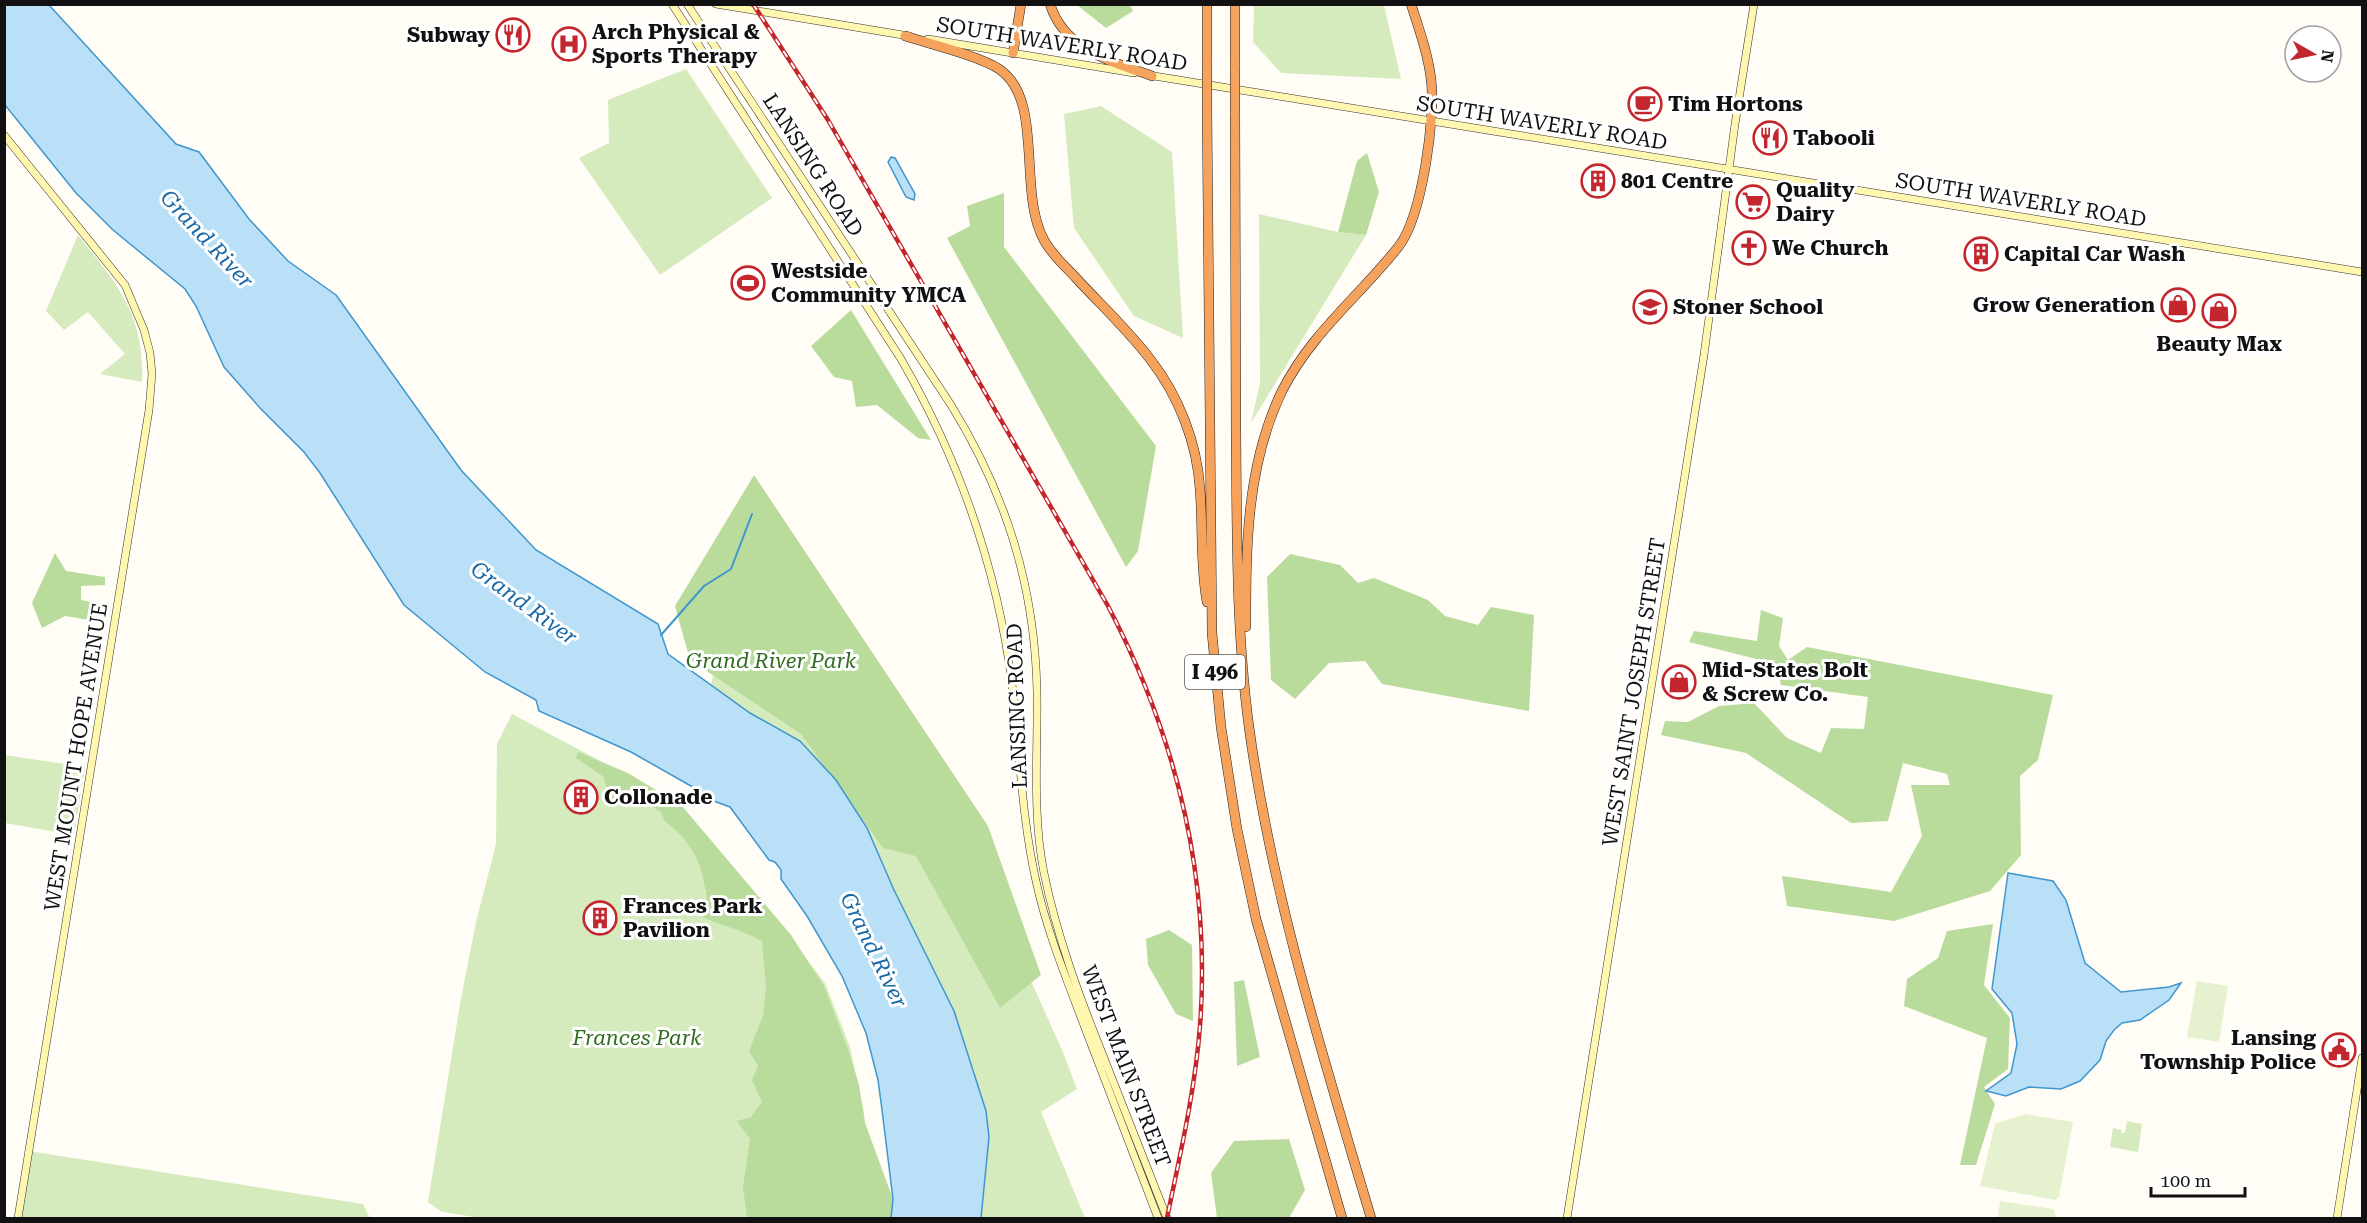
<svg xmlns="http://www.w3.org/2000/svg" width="2367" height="1223" viewBox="0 0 2367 1223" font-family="'Roboto Serif',serif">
<rect width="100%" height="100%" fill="#fffdf5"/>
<!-- green -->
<path fill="#d5ebbd" d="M1254,5H1384L1401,79L1281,73L1253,42Z
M686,69L772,198L660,275L579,158L609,143L608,100Z
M1101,106L1172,152L1183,338L1134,316L1074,228L1064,114Z
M1259,214L1338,232L1366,235L1251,423L1260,383Z
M78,235C117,284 145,315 142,382L100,374L125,354L88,312L64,330L46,311Z
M738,504L997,905L1062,1050L1077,1089L1041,1112L1085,1218H981L989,1137L986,1111L954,1011L894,890L867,828L750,713L711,687Z
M512,714L670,798L733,875L783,929L825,983L850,1047L864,1112L869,1189L866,1218H481L442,1212L428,1202L460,1004L476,922L496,844L497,744Z
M4,755L85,767L74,835L5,823Z
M2127,1121L2142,1124L2138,1152L2110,1147L2113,1128L2122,1130L2121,1133H2125Z
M29,1151L363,1204L370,1218H18Z"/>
<!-- forest -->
<path fill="#b9dc9c" d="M1077,5H1130L1133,11L1106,28Z
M1367,153L1379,192L1366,235L1338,232L1357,161Z
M1004,193V247L1156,446L1138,551L1126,567L947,238L970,226L967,206Z
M851,310L931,440L918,438L877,405L856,407L852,381L834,377L811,346Z
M754,475L988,826L1041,975L1000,1008L916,856L883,848L801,734L690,660L675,606Z
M55,553L66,571L105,577V585L81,586V600L102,604L96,621L65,616L42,628L32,603Z
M1290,554L1340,565L1358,583L1374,578L1428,600L1445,616L1478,625L1491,607L1534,615L1529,711L1382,684L1365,661L1329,663L1295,699L1271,680L1267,577Z
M1761,610L1783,618L1779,646L1788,660L1807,647L2053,695L2038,760L2020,776L2021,855L1990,891L1894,921L1787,906L1782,876L1891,892L1922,836L1911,785H1950L1947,774L1903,763L1888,821L1851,823L1746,753L1661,735L1665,721L1688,722L1719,706L1754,703L1787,738L1821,753L1831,728L1864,729L1868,697L1781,685L1776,664L1689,642L1694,631L1757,641Z
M578,752L628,773L682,806L791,935L824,986L849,1052L859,1085L865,1123L893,1199L891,1218H747L743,1187L750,1139L737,1121L751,1117L762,1102L752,1080L758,1066L749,1051L763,1016L766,987L762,941C743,930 722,926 703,917L707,897L701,869L695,855L683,837L664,820L661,812L629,794L617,797L610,804L604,777L576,758Z
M1993,924L1984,985L2010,1018L2008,1069L1984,1087L1995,1104L1976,1165H1960L1987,1038L1904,1006L1907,979L1938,958L1947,931Z
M1169,930L1192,945L1193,1021L1176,1014L1148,965L1146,939Z
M1244,980L1260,1057L1237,1066L1234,982Z
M1289,1139L1305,1190L1289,1218H1217L1211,1173L1234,1141Z"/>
<!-- pitch -->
<path fill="#e6f2cf" d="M2197,981L2228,986L2219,1042L2187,1037Z
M2025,1114L2073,1122L2059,1197L2055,1200L1980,1186L1995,1124Z
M2000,1201L2053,1209L2056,1215L2055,1218H1998Z"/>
<!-- water -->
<path fill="#b9e0f7" stroke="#3f96cf" stroke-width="1.5" d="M4,5H49L176,144L199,152L249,219L288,261L336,295L461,470L536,550L658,624L668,654L750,713L800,741L836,780L867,828L894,890L954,1011L986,1111L989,1137L981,1218H891L893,1199L882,1110L878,1080L866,1033L842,976L807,916L781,879V870L775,862L769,860L730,807L711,800L698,790L631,752L539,711L536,700L485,672L404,605L320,473L304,452L260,408L224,367L196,306L185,289L113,230L76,193L5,105Z
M891,157L895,158L915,194L914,200L906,197L888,162Z
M2008,873L2053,881L2066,900L2085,963L2121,992L2169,987L2181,983L2169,1000L2140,1020L2122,1023L2114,1030L2106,1041L2100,1060L2080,1081L2061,1089L2029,1087L2006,1096L1986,1091L2011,1073L2017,1044L2012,1013L1992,989Z"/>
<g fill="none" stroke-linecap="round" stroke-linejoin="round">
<!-- stream -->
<path stroke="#3f96cf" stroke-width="2" d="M661,635L704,586L731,569L752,514"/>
<!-- secondary casing -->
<g stroke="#333" stroke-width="8">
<path id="secondary" d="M672,4L901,359C960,461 999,574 1013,692C1020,756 1022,819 1036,881C1047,932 1067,980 1085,1028C1109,1091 1134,1155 1158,1218
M687,4L951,405C1006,494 1035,586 1037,692C1038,752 1032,813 1044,873C1057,937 1080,998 1104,1058C1125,1112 1146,1165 1167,1218
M716,4L909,36
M928,39L1134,73
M1148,75L2362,272
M4,135L125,285L144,330L150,353L152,374L149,410L18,1218
M1567,1218L1704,355L1735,124L1754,4
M2337,1218L2362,1058"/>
</g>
<!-- highway casing -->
<g stroke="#222" stroke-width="10">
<path id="highway" d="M1050,4C1064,50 1113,62 1152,76
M905,36C930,44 979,56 999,69C1045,100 1017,191 1044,240C1052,255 1065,266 1076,278C1101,305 1128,330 1150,359C1179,396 1197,443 1200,489C1203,527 1200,565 1207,602
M1013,53L1021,4
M1207,60V4
M1235,65V4
M1207,109L1212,633L1221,727L1237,829L1256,919L1342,1218
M1235,113C1235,220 1236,328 1236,435C1237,532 1236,630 1249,727C1272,895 1323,1056 1371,1218
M1246,627C1246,547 1246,466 1282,391C1312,332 1359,297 1399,246C1422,216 1436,117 1431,79C1428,54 1419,29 1411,4"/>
</g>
<!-- secondary -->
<use href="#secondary" stroke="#fff6b0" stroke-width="7"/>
<!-- highway -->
<use href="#highway" stroke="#f5a25d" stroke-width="9"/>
<!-- rail casing -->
<g stroke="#c4262e" stroke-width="4.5">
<path id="rail" d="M753,4L828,120L1108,606C1176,736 1211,878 1200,1026C1195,1091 1180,1155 1167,1218"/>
</g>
<!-- rail -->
<use href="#rail" stroke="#fff" stroke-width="2" stroke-dasharray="7" stroke-linecap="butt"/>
<!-- highway-bridge casing -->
<g stroke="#222" stroke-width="10" stroke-linecap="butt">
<path id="highway-bridge" d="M1235,65V113
M1207,109V60"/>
</g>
<!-- highway-bridge -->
<use href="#highway-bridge" stroke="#f5a25d" stroke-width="9"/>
</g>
<!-- icons -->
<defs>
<g id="restaurant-ring" transform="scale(1.725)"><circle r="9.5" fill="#fff" stroke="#c4262e" stroke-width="1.5"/><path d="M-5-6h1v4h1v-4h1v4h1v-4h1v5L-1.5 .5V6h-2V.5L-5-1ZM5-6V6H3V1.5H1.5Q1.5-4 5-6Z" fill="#c4262e"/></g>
<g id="hospital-ring" transform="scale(1.725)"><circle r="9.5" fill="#fff" stroke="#c4262e" stroke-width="1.5"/><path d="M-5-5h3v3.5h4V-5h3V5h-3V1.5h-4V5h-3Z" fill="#c4262e"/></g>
<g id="cafe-ring" transform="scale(1.725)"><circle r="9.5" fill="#fff" stroke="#c4262e" stroke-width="1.5"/><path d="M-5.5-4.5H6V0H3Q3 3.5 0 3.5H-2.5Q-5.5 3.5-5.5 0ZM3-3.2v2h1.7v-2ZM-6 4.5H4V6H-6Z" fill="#c4262e"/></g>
<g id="building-ring" transform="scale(1.725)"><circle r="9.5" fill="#fff" stroke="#c4262e" stroke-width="1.5"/><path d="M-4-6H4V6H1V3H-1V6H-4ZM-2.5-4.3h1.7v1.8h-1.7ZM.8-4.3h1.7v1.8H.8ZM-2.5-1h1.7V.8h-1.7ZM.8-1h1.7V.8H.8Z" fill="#c4262e"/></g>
<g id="supermarket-ring" transform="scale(1.725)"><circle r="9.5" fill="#fff" stroke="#c4262e" stroke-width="1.5"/><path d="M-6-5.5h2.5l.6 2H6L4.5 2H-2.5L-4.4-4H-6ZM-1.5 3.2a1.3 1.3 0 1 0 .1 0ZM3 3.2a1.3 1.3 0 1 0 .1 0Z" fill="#c4262e"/></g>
<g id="church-ring" transform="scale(1.725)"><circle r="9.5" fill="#fff" stroke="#c4262e" stroke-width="1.5"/><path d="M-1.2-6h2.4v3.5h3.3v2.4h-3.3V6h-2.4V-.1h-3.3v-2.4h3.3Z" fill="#c4262e"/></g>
<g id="stadium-ring" transform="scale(1.725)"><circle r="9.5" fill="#fff" stroke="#c4262e" stroke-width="1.5"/><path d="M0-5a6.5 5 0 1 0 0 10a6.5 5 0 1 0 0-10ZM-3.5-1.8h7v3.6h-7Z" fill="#c4262e"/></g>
<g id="shop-ring" transform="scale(1.725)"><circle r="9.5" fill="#fff" stroke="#c4262e" stroke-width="1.5"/><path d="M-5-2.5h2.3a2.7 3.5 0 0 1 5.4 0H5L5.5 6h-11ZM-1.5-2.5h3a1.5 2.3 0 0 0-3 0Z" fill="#c4262e"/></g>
<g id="school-ring" transform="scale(1.725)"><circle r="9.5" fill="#fff" stroke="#c4262e" stroke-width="1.5"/><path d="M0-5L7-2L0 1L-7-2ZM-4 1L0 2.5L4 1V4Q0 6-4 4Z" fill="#c4262e"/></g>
<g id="civic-ring" transform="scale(1.725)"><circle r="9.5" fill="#fff" stroke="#c4262e" stroke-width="1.5"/><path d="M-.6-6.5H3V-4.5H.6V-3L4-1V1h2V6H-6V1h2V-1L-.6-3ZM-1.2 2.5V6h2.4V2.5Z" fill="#c4262e"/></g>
</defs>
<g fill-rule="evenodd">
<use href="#restaurant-ring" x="513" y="35"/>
<use href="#hospital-ring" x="569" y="44"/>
<use href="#cafe-ring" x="1645" y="104"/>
<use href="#restaurant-ring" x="1770" y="138"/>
<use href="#building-ring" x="1598" y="181"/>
<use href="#supermarket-ring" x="1753" y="202"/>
<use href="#church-ring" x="1749" y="248"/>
<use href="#building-ring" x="1981" y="254"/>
<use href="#stadium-ring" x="748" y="283"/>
<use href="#shop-ring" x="2178" y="305"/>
<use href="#school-ring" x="1650" y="307"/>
<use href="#shop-ring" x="2219" y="311"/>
<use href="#shop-ring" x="1679" y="682"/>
<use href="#building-ring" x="581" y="797"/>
<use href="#building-ring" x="600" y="918"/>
<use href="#civic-ring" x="2339" y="1050"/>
</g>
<g text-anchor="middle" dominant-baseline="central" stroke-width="6" stroke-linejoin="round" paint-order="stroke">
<!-- shield labels -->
<rect fill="#fff" stroke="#585858" stroke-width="1.5" x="1185" y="655" width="60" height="34" rx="4.5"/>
<g font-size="20" font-weight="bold" fill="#111">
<text x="1215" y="672">I 496</text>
</g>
<!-- poi labels -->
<g font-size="21" font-weight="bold" fill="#111" stroke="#fff" text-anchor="start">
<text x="592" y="32">Arch Physical &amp;<tspan x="592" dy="24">Sports Therapy</tspan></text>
<text x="490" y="35" text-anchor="end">Subway</text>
<text x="1668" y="104">Tim Hortons</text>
<text x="1793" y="138">Tabooli</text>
<text x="1621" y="181">801 Centre</text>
<text x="1776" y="190">Quality<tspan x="1776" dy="24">Dairy</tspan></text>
<text x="1772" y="248">We Church</text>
<text x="2004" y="254">Capital Car Wash</text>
<text x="771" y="271">Westside<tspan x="771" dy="24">Community YMCA</tspan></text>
<text x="2155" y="305" text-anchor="end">Grow Generation</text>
<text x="1673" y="307">Stoner School</text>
<text x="2219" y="344" text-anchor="middle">Beauty Max</text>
<text x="1702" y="670">Mid-States Bolt<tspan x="1702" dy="24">&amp; Screw Co.</tspan></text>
<text x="604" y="797">Collonade</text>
<text x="623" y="906">Frances Park<tspan x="623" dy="24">Pavilion</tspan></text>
<text x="2316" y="1038" text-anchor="end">Lansing<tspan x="2316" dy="24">Township Police</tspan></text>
</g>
<!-- street labels -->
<g font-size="21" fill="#111" stroke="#fff">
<text transform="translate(1062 44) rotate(9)">SOUTH WAVERLY ROAD</text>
<text transform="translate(1542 123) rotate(9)">SOUTH WAVERLY ROAD</text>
<text transform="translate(813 165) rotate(57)">LANSING ROAD</text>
<text transform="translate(2021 200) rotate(9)">SOUTH WAVERLY ROAD</text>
<text transform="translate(1634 692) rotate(-81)">WEST SAINT JOSEPH STREET</text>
<text transform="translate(1017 706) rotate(-92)">LANSING ROAD</text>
<text transform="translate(76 757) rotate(-81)">WEST MOUNT HOPE AVENUE</text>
<text transform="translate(1126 1066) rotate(69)">WEST MAIN STREET</text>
</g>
<!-- park labels -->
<g font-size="21" font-style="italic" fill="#2f6b1f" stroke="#fff">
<text x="771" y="661">Grand River Park</text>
<text x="637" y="1038">Frances Park</text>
</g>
<!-- water labels -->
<g font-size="22" font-style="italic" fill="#1768a6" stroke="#fff">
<text transform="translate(207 239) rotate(47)">Grand River</text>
<text transform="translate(524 603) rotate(36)">Grand River</text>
<text transform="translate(874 950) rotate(64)">Grand River</text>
</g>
</g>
<!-- border -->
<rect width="2367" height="1223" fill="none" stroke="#111111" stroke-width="12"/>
<!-- north arrow -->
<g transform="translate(2313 54) rotate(99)"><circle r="28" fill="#ffffff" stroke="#a0a0a0" stroke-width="1.5"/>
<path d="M0-4.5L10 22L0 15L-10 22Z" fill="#c4262e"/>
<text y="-9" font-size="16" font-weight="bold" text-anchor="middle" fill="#111111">N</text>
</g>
<!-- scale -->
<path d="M2151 1187v9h94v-9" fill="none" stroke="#111111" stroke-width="3"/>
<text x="2160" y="1187" font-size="18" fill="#111111" stroke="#ffffff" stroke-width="4.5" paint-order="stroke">100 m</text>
</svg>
